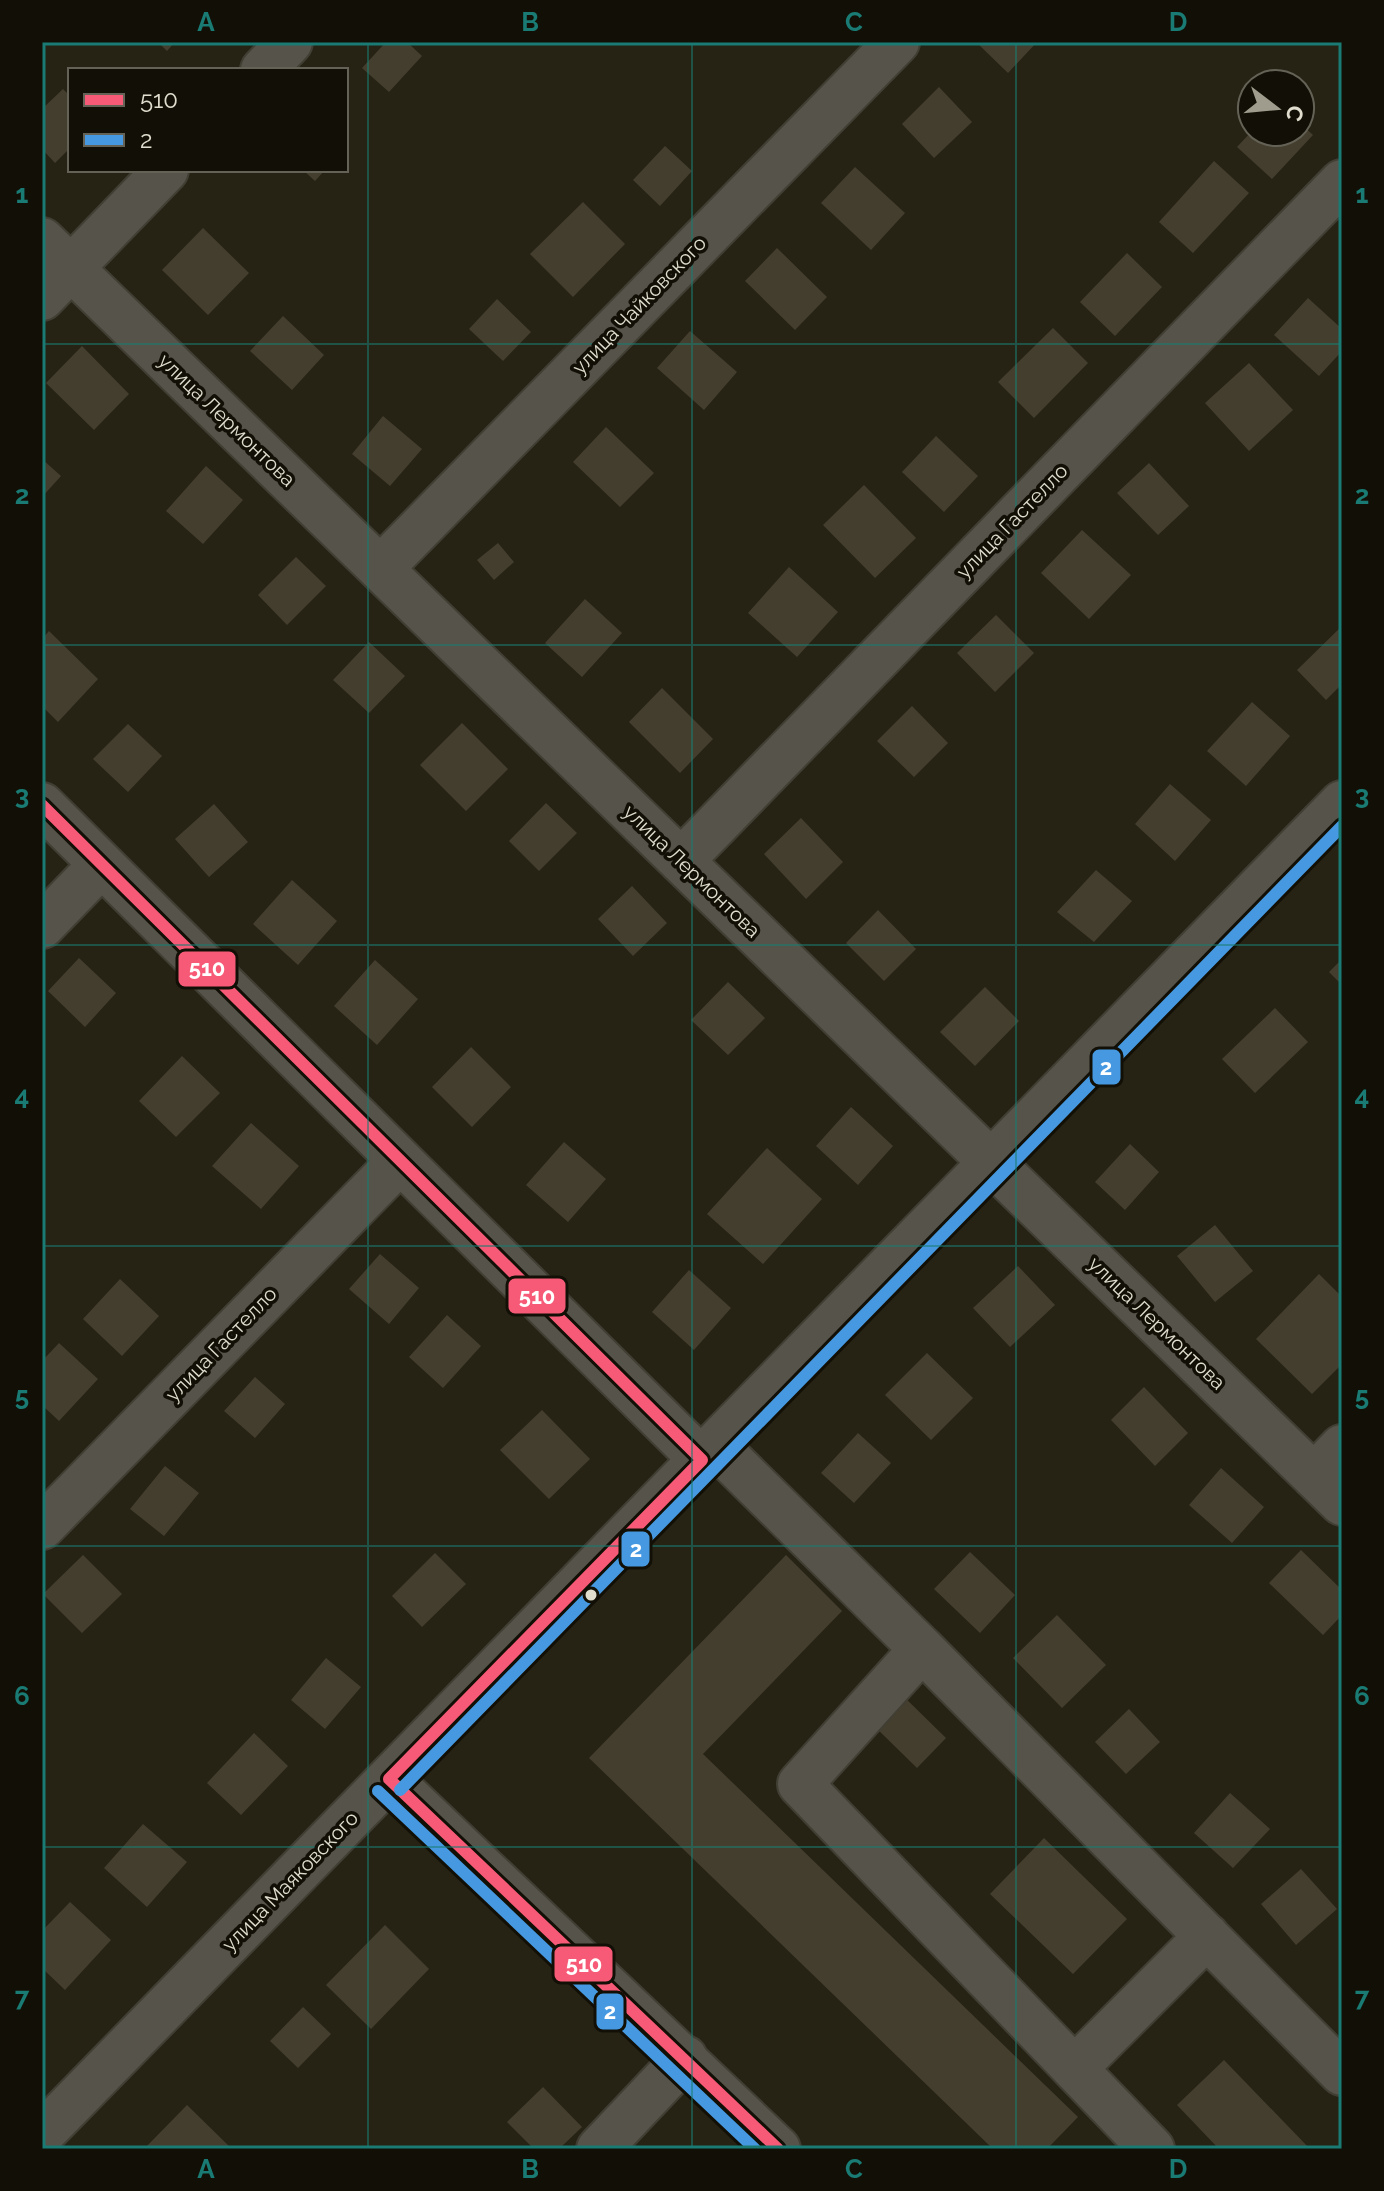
<svg xmlns="http://www.w3.org/2000/svg" width="1384" height="2191" viewBox="0 0 1384 2191" font-family="Raleway,sans-serif">
<rect width="100%" height="100%" fill="#262315"/>
<!-- building -->
<path fill="#443e2e" d="M158,42H175L167,51Z
M386,42H407L422,56L389,92L362,68Z
M976,42H1037L1008,73Z
M939,87L972,122L934,158L902,124Z
M63,89L70,96V148L55,163L42,149V109Z
M1300,123L1313,135L1272,179L1237,147L1251,132H1300Z
M665,146L692,171L660,206L633,180Z
M1214,161L1249,193L1193,253L1159,222Z
M855,167L905,213L871,250L821,203Z
M303,170H325L315,181Z
M583,202L625,244L573,297L530,254Z
M203,228L249,273L208,315L162,270Z
M777,248L827,297L795,330L745,281Z
M1127,253L1162,287L1115,336L1080,302Z
M1308,298L1342,329V351L1319,376L1274,335Z
M497,299L531,332L503,361L469,329Z
M283,316L324,355L292,390L250,351Z
M1053,328L1088,363L1034,418L998,382Z
M690,331L737,372L704,410L657,368Z
M82,346L129,394L94,430L46,383Z
M1249,363L1293,410L1249,451L1205,403Z
M383,416L422,449L390,486L352,454Z
M606,427L654,473L620,507L573,462Z
M936,436L978,476L944,512L902,472Z
M42,459L61,476L42,497Z
M1149,463L1189,506L1158,535L1117,493Z
M206,466L243,500L203,544L166,511Z
M864,485L916,538L875,578L823,525Z
M1082,530L1131,575L1089,619L1041,573Z
M498,543L514,562L494,580L477,560Z
M296,557L326,586L287,625L258,595Z
M789,567L838,612L797,657L748,613Z
M585,599L622,633L582,677L545,643Z
M996,615L1034,653L995,692L957,653Z
M1342,626V684L1326,700L1297,670Z
M49,631L98,679L58,722L42,706V639Z
M369,642L405,676L369,713L333,680Z
M662,688L713,739L680,773L629,722Z
M1252,702L1290,736L1246,786L1207,751Z
M912,706L948,743L914,777L877,741Z
M462,723L508,769L466,811L420,765Z
M128,724L162,756L128,792L93,759Z
M1170,784L1211,820L1175,861L1135,824Z
M546,803L577,833L539,871L509,841Z
M214,804L248,842L209,877L175,839Z
M801,818L843,862L806,899L764,854Z
M1096,870L1132,901L1094,942L1057,912Z
M292,880L337,921L298,965L253,924Z
M632,886L667,923L633,956L598,919Z
M878,910L916,949L884,981L846,943Z
M79,958L116,993L85,1027L48,991Z
M1342,959V985L1329,972Z
M375,960L418,999L377,1045L334,1006Z
M728,982L765,1018L728,1055L691,1020Z
M985,987L1019,1021L975,1066L940,1032Z
M1275,1008L1308,1042L1255,1093L1222,1059Z
M471,1047L511,1087L472,1127L432,1087Z
M182,1056L220,1093L176,1137L139,1101Z
M851,1107L893,1146L858,1185L816,1146Z
M251,1123L299,1166L261,1209L212,1166Z
M564,1142L606,1179L568,1222L526,1185Z
M1130,1144L1159,1172L1125,1210L1095,1182Z
M767,1148L822,1199L763,1264L707,1214Z
M1215,1225L1253,1271L1215,1302L1177,1256Z
M380,1254L419,1288L389,1324L349,1289Z
M1018,1266L1055,1305L1010,1347L973,1308Z
M689,1270L731,1308L694,1350L652,1312Z
M1319,1274L1342,1297V1364L1312,1394L1256,1339Z
M120,1279L159,1316L122,1356L83,1319Z
M447,1315L481,1346L443,1388L409,1357Z
M59,1343L98,1379L59,1421L42,1405V1361Z
M927,1353L973,1398L931,1440L885,1395Z
M255,1377L285,1404L255,1438L224,1411Z
M1144,1387L1188,1433L1155,1466L1111,1420Z
M542,1410L590,1459L549,1499L500,1450Z
M858,1433L891,1463L854,1503L821,1473Z
M165,1466L199,1493L164,1536L130,1509Z
M1221,1468L1264,1507L1232,1543L1189,1505Z
M1301,1550L1342,1590V1615L1323,1635L1269,1583Z
M970,1552L1015,1595L980,1633L934,1589Z
M435,1553L466,1584L422,1627L392,1596Z
M83,1555L122,1594L82,1633L43,1594Z
M786,1555L842,1611L703,1754L1078,2117L1047,2149H993L589,1758Z
M1057,1615L1106,1665L1062,1708L1013,1658Z
M326,1658L361,1687L325,1729L291,1700Z
M898,1691L946,1738L917,1768L869,1721Z
M1129,1709L1160,1742L1126,1774L1095,1742Z
M254,1733L288,1766L241,1815L207,1783Z
M1230,1793L1270,1829L1233,1868L1194,1833Z
M143,1824L187,1862L147,1907L104,1868Z
M1044,1838L1127,1919L1073,1974L990,1894Z
M1301,1869L1337,1909L1296,1945L1261,1904Z
M70,1902L111,1940L65,1990L42,1968V1931Z
M385,1925L429,1969L371,2029L326,1985Z
M303,2007L331,2034L298,2068L270,2041Z
M1224,2060L1310,2149H1219L1177,2105Z
M543,2087L582,2127L559,2149H534L507,2122Z
M187,2105L232,2149H144Z"/>
<g fill="none" stroke-linecap="round" stroke-linejoin="round">
<!-- minor casing -->
<g stroke="#413e34" stroke-width="48">
<path id="minor" d="M263,70L290,42
M42,240L1342,1503
M42,298L166,170
M381,568L897,42
M42,805L702,1460
M681,861L1342,182
M42,926L101,865
M716,1446L922,1649L800,1784L1152,2149
M1314,1476L1342,1447
M42,1527L400,1161
M922,1649L1342,2073
M389,1779L778,2149
M1075,2068L1207,1936
M42,2134L1342,803
M599,2149L685,2058"/>
</g>
<!-- minor -->
<use href="#minor" stroke="#56534a" stroke-width="44"/>
<!-- bus-1 casing -->
<g stroke="#121006" stroke-width="18">
<path id="bus-1" d="M42,805L702,1460
M389,1779L778,2149
M389,1779L702,1460"/>
</g>
<!-- bus-2 casing -->
<g stroke="#121006" stroke-width="18">
<path id="bus-2" d="M400,1790L1342,826
M378,1791L755,2149"/>
</g>
<!-- bus-1 -->
<use href="#bus-1" stroke="#f75a77" stroke-width="12"/>
<!-- bus-2 -->
<use href="#bus-2" stroke="#4699e1" stroke-width="12"/>
</g>
<!-- grid -->
<path fill="none" stroke="#197b73" stroke-width="2" stroke-opacity="0.55" d="M368,42V2149M692,42V2149M1016,42V2149M42,344H1342M42,645H1342M42,945H1342M42,1246H1342M42,1546H1342M42,1847H1342"/>
<!-- markers -->
<circle fill="#e0ddce" stroke="#121006" stroke-width="3" cx="591" cy="1595" r="7"/>
<g text-anchor="middle" dominant-baseline="central" stroke-width="7" stroke-linejoin="round" paint-order="stroke">
<!-- street labels -->
<g font-size="20" fill="#e0ddce" stroke="#121006">
<text transform="translate(639 305) rotate(-46)">улица Чайковского</text>
<text transform="translate(227 420) rotate(44)">улица Лермонтова</text>
<text transform="translate(1012 521) rotate(-46)">улица Гастелло</text>
<text transform="translate(692 871) rotate(44)">улица Лермонтова</text>
<text transform="translate(1157 1323) rotate(44)">улица Лермонтова</text>
<text transform="translate(221 1344) rotate(-46)">улица Гастелло</text>
<text transform="translate(290 1881) rotate(-46)">улица Маяковского</text>
</g>
</g>
<g stroke="#121006" stroke-width="3">
<rect x="177" y="950" width="60" height="38" rx="8" fill="#f75a77"/>
<rect x="1091" y="1048" width="31" height="38" rx="8" fill="#4699e1"/>
<rect x="507" y="1277" width="60" height="38" rx="8" fill="#f75a77"/>
<rect x="620" y="1530" width="31" height="38" rx="8" fill="#4699e1"/>
<rect x="553" y="1945" width="61" height="38" rx="8" fill="#f75a77"/>
<rect x="595" y="1992" width="30" height="39" rx="8" fill="#4699e1"/>
</g>
<g font-size="22" text-anchor="middle" font-weight="bold" fill="#fff">
<text x="207" y="976">510</text>
<text x="1106" y="1075">2</text>
<text x="537" y="1304">510</text>
<text x="636" y="1557">2</text>
<text x="584" y="1972">510</text>
<text x="610" y="2019">2</text>
</g>
<!-- border -->
<rect width="1384" height="2191" fill="none" stroke="#121006" stroke-width="88"/>
<!-- legend -->
<rect x="68" y="68" width="280" height="104" fill="#121006" stroke="#646256" stroke-width="2"/>
<rect x="84" y="94" width="40" height="12" fill="#f75a77" stroke="#646256" stroke-width="2"/>
<text x="140" y="108" font-size="24" fill="#e0ddce">510</text>
<rect x="84" y="134" width="40" height="12" fill="#4699e1" stroke="#646256" stroke-width="2"/>
<text x="140" y="148" font-size="24" fill="#e0ddce">2</text>
<!-- north arrow -->
<g transform="translate(1276 108) rotate(106)"><circle r="38" fill="#121006" stroke="#646256" stroke-width="2"/>
<path d="M0-6L14 30L0 20L-14 30Z" fill="#9f9c8d"/>
<text y="-12" font-size="22" font-weight="bold" text-anchor="middle" fill="#e0ddce">С</text>
</g>
<rect x="44" y="44" width="1296" height="2103" fill="none" stroke="#197b73" stroke-width="3"/>
<g font-size="26" text-anchor="middle" font-weight="bold" fill="#197b73">
<text x="206" y="31">A</text>
<text x="530" y="31">B</text>
<text x="854" y="31">C</text>
<text x="1178" y="31">D</text>
<text x="22" y="203">1</text>
<text x="1362" y="203">1</text>
<text x="22" y="504">2</text>
<text x="1362" y="504">2</text>
<text x="22" y="804">3</text>
<text x="1362" y="804">3</text>
<text x="22" y="1105">4</text>
<text x="1362" y="1105">4</text>
<text x="22" y="1405">5</text>
<text x="1362" y="1405">5</text>
<text x="22" y="1705">6</text>
<text x="1362" y="1705">6</text>
<text x="22" y="2006">7</text>
<text x="1362" y="2006">7</text>
<text x="206" y="2178">A</text>
<text x="530" y="2178">B</text>
<text x="854" y="2178">C</text>
<text x="1178" y="2178">D</text>
</g>
</svg>
